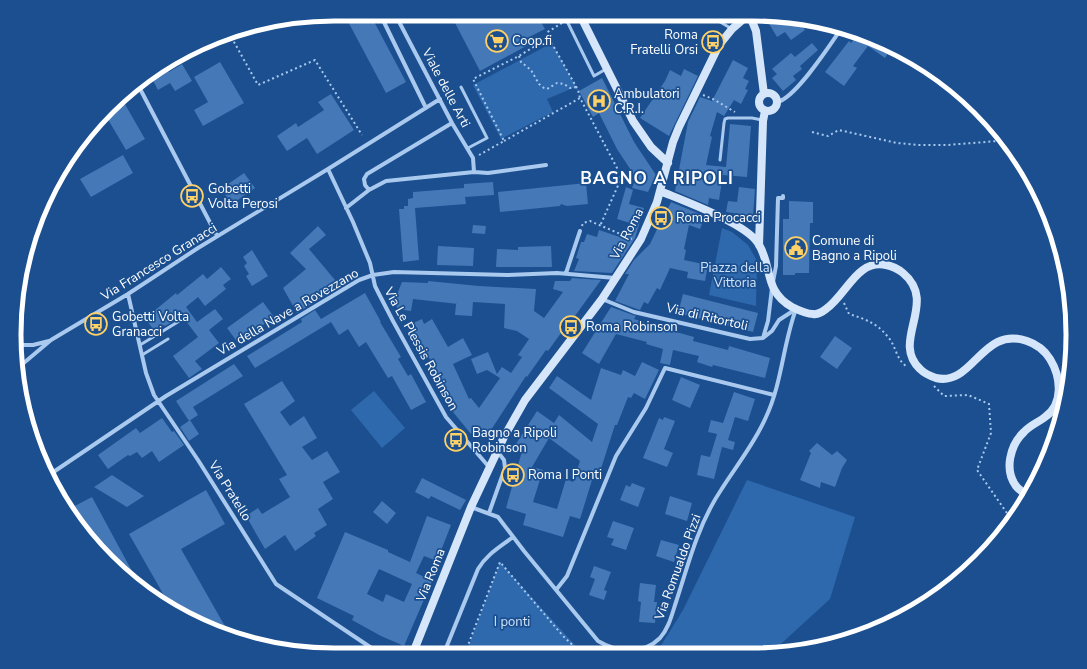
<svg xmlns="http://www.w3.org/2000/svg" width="1087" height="669" viewBox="0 0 1087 669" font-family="'Nunito Sans',sans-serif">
<rect width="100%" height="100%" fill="#1b4f8f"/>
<!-- green -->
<path fill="#2e69ad" d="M552,43L578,90L573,88L547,99L553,112L501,139L473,85Z
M722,228L732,232L748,245L757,261L756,306L709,295Z
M374,391L405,428L382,448L351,410Z
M747,480L855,517L830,599L770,654H653L662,644L683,610Z
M500,562L582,653H466Z"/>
<!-- building -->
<path fill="#4478b7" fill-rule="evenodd" d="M344,14H370L406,82L386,93Z
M465,15H537L545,29L527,38L530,44L480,71L454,21Z
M765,17L798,18L805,30L791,40L785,32L777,37Z
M858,34L875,38L891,48L885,58L868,46L853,66L857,68L844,86L825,72L849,41L851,43Z
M812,43L818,50L800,66L802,69L793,76L796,80L783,91L772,78L777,74L772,69L791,53L795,57Z
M733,60L748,68L743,78L749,81L745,89L748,90L741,104L734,100L724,116L717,112L710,136L712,137L706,165L726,167L730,124L751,126L747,177L723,175L719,200L709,198L708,205L675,191L688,122L700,97L712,101Z
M220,62L244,103L203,126L194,110L208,102L194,77Z
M182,64L192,81L175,91L170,83L158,90L150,75L165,66L169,72Z
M684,69L698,76L669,136L640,118L665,81L670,70L681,76Z
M602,78L634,142L656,175L648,192L632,188L636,178L617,149L599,113L593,117L579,91Z
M331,94L354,130L317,154L307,138L287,151L277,136L296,123L298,127L324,110L318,102Z
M122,99L145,139L126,150L106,116Z
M123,155L133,173L91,197L80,179Z
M244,173L255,188L232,204L221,189Z
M493,182L494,195L465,197L466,204L415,208L419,260L403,262L399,209H404V206H408V199L413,198V192L464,188V184Z
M586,183L588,204L567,206L561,204L560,206L500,212L498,192Z
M626,187L633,190L629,204L644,208L635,238L612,273L574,271L579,259L576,258L581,242H584L587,234L597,237L599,230L626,239L630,223L617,219Z
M739,187L755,189L753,216L726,212L728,201L737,202Z
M789,201L813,202V223H810L809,273H795V275H783V219H789Z
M671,202L705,216L700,229L689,225L684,249L686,250L684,260L708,265L705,281L687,278L688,272L670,268L660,290L657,288L648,304L644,302L640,310L615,301L629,274H625L634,260L650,244L661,221H662Z
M473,225L486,226L485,234L472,233Z
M318,226L326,235L309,249L340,286L297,313L283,288L306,269L290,253Z
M438,246L474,248L473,266L437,265Z
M551,246L552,267H496L497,249L518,250V247Z
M252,250L268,276L252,286L246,276L249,274L244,266L247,263L243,257Z
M221,267L231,279L223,285L226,289L205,306L198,297L186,307L197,322L215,309L223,319L209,330L219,343L195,361L202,369L189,378L173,356L198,337L182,316L165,326L164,325L155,332L148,322L152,319L149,315L176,293L177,295L203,274L207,279Z
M572,278L601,280L567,327L566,326L548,351L546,350L527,377L526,376L489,433L479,427L471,434L453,412L454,411L439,381L441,380L423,346L421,348L416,337L412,338L407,326L422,319L424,324L432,319L448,347L463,338L472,355L453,364L469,399L471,398L479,408L500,378L487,370L477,374L471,359L488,352L497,374L502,367L511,373L522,357L518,355L529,339L517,331L504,328L505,304L473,302L472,316L455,315L456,304H458L413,299L411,311L397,309L396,297L402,282L428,283V281L479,286L536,289L534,311L544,318L563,292L553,289L555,281H570Z
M365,293L381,322H380L401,357L398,359L408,376L411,374L426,402L411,410L392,376L388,378L366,342L359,347L348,329L339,335L331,322L255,368L247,356L302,322L301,319L315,310L321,319Z
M683,294L758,313L753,332L678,313Z
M263,302L274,317L238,343L227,328Z
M611,307L636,316L634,319L644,322V323L694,337L693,341L728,350L729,346L770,358L765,378L713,365L712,367L697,362L699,356L673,350L670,365L660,363L663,349L646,344L647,342L616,334L599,364L582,353Z
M835,336L852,348L837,369L820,357Z
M642,362L659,370L645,399L634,393L631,398L628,397L617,425H615L598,478L593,477L580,519L570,516L563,537L523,525L526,514L506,508L522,451L514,447L537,411L554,423L559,415L592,442L598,424L549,388L557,376L591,400L601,368L621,375L623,370L635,376ZM549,438L580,461L573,482L566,479L557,509L533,502L543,470L532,467Z
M234,364L243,376L193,407L198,415L189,421L176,401Z
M681,377L700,385L690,408L672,400Z
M282,381L295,401L280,412L290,426L304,416L317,438L302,447L312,460L327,451L340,472L323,482L333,499L318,509L327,525L314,533L316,536L295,551L285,535L265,549L246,516L258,508L262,514L290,497L279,479L287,475L244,404Z
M734,392L755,399L748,421L735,417L728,440L735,442L733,450L722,447L714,479L697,475L701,455L710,457L717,434L708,432L711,420L723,423Z
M664,417L675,421L664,449L673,453L667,467L643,458L659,418L663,420Z
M162,418L172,432L174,431L184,445L159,462L152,451L142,458L137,452L130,456L128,455L108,469L98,455L136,428L140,433Z
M190,420L199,434L189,441L180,427Z
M817,443L832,455L837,451L847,460L842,468L835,487L821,482L820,488L800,480L811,453L809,451Z
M112,475L144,496L127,507L94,487Z
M422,478L466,500L460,510L431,496L429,499L415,492Z
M632,483L645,488L638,507L620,500L626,485L630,487Z
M206,490L225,524L181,549L230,635L212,631L170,606L129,534Z
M670,496L692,503L687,521L665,514Z
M92,497L140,586L138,587L68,513L67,510Z
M382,501L396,513L387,524L373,512Z
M427,516L451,525L437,561L424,556L416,573L432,581L404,646L381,636L352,620L354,616L317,598L345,532L388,550V552L410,562ZM379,569L412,584L404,602L386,594L383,602L367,594Z
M613,521L634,528L626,550L611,545L614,539L607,537Z
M661,540L679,545L674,562L656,556Z
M594,566L611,572L604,590L607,591L604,600L589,595L595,579L590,577Z
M640,583L656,585L654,602H657L655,623L639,622L641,602L638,601Z"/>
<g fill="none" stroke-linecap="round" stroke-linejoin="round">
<!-- path -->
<path stroke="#a9c9ee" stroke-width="2" stroke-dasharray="2 3" stroke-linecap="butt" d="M562,23L546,33L578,90L580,98
M229,33L258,85L315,60L362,135
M519,56L521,62L531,70L539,84L544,88L547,89L557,83L564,84L570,88L576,87
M703,95L713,99L735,112
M812,132L828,136L839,130L897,143L918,145H947L998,141L1005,140
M504,141L580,98L617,168L620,181L600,226
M479,155L504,141L473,79L519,56L543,41
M582,226L583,223L590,221L632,239
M844,303L849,314C865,319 877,323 888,337C896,346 896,359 906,366
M934,386L944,396L968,395L989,404L991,433L977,470L1009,516L1013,519
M465,653L500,562L563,636L581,653"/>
<!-- lane -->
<path stroke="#a9c9ee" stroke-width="3" d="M564,15L594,76L606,69
M710,16L732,29
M461,87L487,138L468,148
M720,160L724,123L725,119L728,118H752L762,120
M140,345L181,320
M142,355L168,339"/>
<!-- street -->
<path stroke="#a9c9ee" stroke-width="4" d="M380,14L426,108
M395,14L452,123L473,158L474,172
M137,83L217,236
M777,102C795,99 830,45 841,29
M328,169L353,222L370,263L375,286L379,294L393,321L446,417L489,467
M369,190L365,185L364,179L367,174L452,123
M346,208L369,190L386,181L474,172L488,173L546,165
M566,273L580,231
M773,282L776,266L778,198H783V196
M128,294L146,373L154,395L198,460L276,584L379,653
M602,299L634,312L750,339L763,338L772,331L779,320L796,309
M763,338L768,321L772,288
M16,345H33L49,341
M19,367L51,340L128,294L198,248L328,169L440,99
M49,475L166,396L359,280L373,275L394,272L507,275L557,273L615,278
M471,507L498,517L524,551L598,641C618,653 643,655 660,638C669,628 672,614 676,602C683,581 689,559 697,538C703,522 711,505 721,490C736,466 755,443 766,417C782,383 783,344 796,309
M489,513L505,468L504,460L497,451
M556,590L567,576L616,456L646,408L665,368L774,395
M444,653L478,569C487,554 500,547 513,537"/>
<!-- secondary -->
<path stroke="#d6e6fa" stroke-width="8" d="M580,15L633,121L651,147L668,163
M747,17L752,21L756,31L764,94
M759 102a9 9 0 1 1 18 0a9 9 0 1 1-18 0Z
M660,191C684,201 745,223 758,243C773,266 763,291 792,307C798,310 806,314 813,314C818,315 822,312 826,309C847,294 857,259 886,265C892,266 898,269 903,273C939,303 890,341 920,369C924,373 930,376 936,378C973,387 982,325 1027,341C1036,344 1045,351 1050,359C1061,377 1064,404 1045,417C1039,422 1030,425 1024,432C1010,445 1004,470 1016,486C1019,490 1024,493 1028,496
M759,245L763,121L765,111
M413,653L471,507L504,437L525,400L602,299L641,239L657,202L673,142L679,127L719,45L732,29L747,16"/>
</g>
<!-- icons -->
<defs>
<g id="supermarket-ring" transform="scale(1.15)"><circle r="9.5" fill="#1b4f8f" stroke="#ffd166" stroke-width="1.5"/><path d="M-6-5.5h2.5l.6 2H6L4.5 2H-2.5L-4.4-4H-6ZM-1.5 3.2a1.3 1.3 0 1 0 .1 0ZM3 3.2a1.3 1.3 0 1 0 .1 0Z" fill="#ffd166"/></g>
<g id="bus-ring" transform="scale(1.15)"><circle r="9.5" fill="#1b4f8f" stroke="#ffd166" stroke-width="1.5"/><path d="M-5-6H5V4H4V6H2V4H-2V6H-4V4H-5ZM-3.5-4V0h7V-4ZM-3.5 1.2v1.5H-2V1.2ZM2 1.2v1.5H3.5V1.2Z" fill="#ffd166"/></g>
<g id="hospital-ring" transform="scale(1.15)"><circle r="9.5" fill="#1b4f8f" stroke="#ffd166" stroke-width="1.5"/><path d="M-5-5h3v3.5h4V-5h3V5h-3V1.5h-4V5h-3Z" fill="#ffd166"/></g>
<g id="civic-ring" transform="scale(1.15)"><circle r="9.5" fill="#1b4f8f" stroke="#ffd166" stroke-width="1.5"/><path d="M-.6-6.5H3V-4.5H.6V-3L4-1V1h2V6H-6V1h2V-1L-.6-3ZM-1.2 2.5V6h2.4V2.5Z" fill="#ffd166"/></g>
</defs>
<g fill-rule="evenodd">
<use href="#supermarket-ring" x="497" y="41"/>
<use href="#bus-ring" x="713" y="42"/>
<use href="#hospital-ring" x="599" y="101"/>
<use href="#bus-ring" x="192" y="196"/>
<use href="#bus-ring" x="661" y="218"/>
<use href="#civic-ring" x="796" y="248"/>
<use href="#bus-ring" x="96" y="324"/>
<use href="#bus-ring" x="571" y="327"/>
<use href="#bus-ring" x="456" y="440"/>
<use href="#bus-ring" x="513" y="475"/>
</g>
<g text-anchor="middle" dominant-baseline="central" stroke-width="3.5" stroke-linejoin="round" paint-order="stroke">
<!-- poi labels -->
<g font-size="13" fill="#fff" stroke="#1b4f8f" text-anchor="start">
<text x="698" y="35" text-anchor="end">Roma<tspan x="698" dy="15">Fratelli Orsi</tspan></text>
<text x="512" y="41">Coop.fi</text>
<text x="614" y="94">Ambulatori<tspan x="614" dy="15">C.R.I.</tspan></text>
<text x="208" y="189">Gobetti<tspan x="208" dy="15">Volta Perosi</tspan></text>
<text x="676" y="218">Roma Procacci</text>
<text x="812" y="241">Comune di<tspan x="812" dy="15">Bagno a Ripoli</tspan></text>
<text x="112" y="317">Gobetti Volta<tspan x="112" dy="15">Granacci</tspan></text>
<text x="586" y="327">Roma Robinson</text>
<text x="472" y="433">Bagno a Ripoli<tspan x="472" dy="15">Robinson</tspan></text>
<text x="528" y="475">Roma I Ponti</text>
</g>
<!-- street labels -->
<g font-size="13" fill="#fff" stroke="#1b4f8f">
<text transform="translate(446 88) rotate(62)">Viale delle Arti</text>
<text transform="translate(627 234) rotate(-62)">Via Roma</text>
<text transform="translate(159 262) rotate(-32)">Via Francesco Granacci</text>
<text transform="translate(288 312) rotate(-30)">Via della Nave a Rovezzano</text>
<text transform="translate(707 317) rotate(13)">Via di Ritortoli</text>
<text transform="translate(421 349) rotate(61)">Via Le Plessis Robinson</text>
<text transform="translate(230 491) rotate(58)">Via Pratello</text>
<text transform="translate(678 567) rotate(-70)">Via Romualdo Pizzi</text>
<text transform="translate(431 575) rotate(-68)">Via Roma</text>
</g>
<!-- park labels -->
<g font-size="13" fill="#cfe3fa" stroke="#1b4f8f">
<text x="735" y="268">Piazza della<tspan x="735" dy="15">Vittoria</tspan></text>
<text x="512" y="622">I ponti</text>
</g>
<!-- district labels -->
<g font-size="17" font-weight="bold" letter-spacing="1" fill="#fff" stroke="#1b4f8f">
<text x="657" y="178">BAGNO A RIPOLI</text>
</g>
</g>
<!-- crop -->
<path d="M0 0H1087V669H0ZM334 21H753A313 313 0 0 1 1066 334V335A313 313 0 0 1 753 648H334A313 313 0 0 1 21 335V334A313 313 0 0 1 334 21Z" fill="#1b4f8f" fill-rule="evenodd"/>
<path fill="none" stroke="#fff" stroke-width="5" d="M334 21H753A313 313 0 0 1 1066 334V335A313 313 0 0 1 753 648H334A313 313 0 0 1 21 335V334A313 313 0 0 1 334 21Z"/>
</svg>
